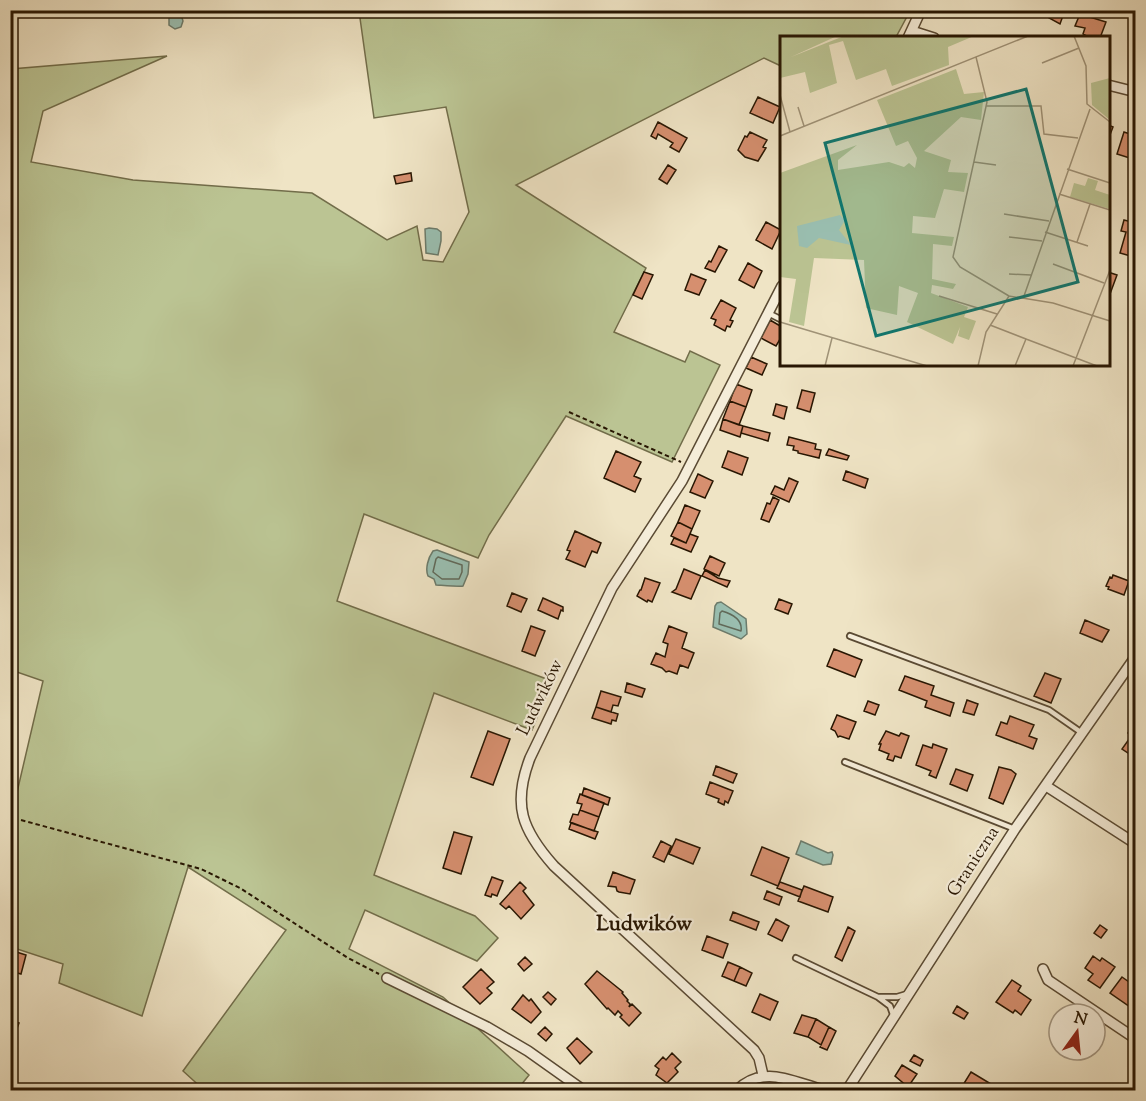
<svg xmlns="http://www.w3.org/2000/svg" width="1146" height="1101" viewBox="0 0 1146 1101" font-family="'Sorts Mill Goudy',serif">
<rect width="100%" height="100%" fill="#efe4c5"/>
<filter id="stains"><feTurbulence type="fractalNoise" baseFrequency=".00333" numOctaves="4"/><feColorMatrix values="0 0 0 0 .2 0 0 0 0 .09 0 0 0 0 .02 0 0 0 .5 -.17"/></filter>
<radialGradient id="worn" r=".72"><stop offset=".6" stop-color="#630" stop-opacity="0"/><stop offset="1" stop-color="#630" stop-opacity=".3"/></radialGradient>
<!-- green -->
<path fill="#bbc493" stroke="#726d4a" stroke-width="1.5" d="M359,11H910L896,37L782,38L781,66L764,58L516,185L646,268L614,332L685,362L690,351L720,365L672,462L566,416L489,535L478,558L364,514L337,601L552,681L532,730L434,693L374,875L475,916L498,938L477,961L365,910L349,949L443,997L529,1075L517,1090H204L183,1071L286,930L188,867L142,1016L59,983L63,964L11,947V818L43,681L11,670V69L167,56L43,111L31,162L133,180L312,193L387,240L417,226L423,260L443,262L469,212L446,107L374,118Z"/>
<!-- water -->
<path fill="#9abfb1" stroke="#6c7b6b" stroke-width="1.5" d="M169,11H180L183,21L181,27L175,29L169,25Z
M429,228L437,229L441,232V241L438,255L426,253L425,229Z
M437,550L469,562L468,574L463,586C461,587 438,585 436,585L434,579L428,576C425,569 428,558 433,551Z
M721,602L746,619L747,634L741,639L713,627L715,606L717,603Z
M801,841L828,853L832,852L833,855L831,864L823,865L796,854Z"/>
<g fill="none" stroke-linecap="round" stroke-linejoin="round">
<!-- shore -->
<path stroke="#616a5a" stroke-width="1.5" d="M438,557L462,565V572L459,579H442L433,572L436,559Z
M722,611C732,614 743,619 741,631L719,624L720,613Z"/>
</g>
<!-- building -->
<path fill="#d68f6f" stroke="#281602" stroke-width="1.5" d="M1046,10H1065L1060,24L1049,18L1050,15Z
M1080,14L1106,22L1100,38H1090L1083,34L1085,28L1075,26Z
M758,97L780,107L773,123L750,113Z
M658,122L687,138L679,152L670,147L673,143L658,134L656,139L651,136Z
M1108,125L1113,127L1108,140Z
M750,132L767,140L763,147L766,148L758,161L745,157L738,150L745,136L747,137Z
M1124,132L1136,136V160L1117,154Z
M668,165L676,170L667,184L659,179Z
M411,173L412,181L396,184L394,176Z
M1124,220L1136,223L1134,257L1120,253L1126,232L1121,231Z
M766,222L781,230L772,249L756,240Z
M719,246L727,250L715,272L705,268L709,261L711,262Z
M748,263L762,271L754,288L739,280Z
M644,272L653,275L642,299L633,295Z
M1108,272L1117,275L1110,294L1108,293Z
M691,274L706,280L699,295L685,290Z
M721,300L736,308L730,320L733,321L730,327L727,326L725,331L714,325L716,320L711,318Z
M770,320L782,327V336L776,346L761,338L764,331L761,330L764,325L767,326Z
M751,357L767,364L762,375L746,368Z
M736,384L752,390L746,407L730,401Z
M802,390L815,393L810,412L797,408Z
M730,401L746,407L739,425L723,419Z
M776,404L787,407L784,419L773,415Z
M723,419L743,426L740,437L720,430Z
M743,426L770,433L768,441L741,433Z
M789,437L816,444L815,449L821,450L819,458L798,453V451L793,450L794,446L787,445Z
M829,449L849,456L847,460L826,455Z
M616,451L641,462L634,476L641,479L635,492L604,478Z
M728,451L748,458L742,475L722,467Z
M846,471L868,479L865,488L843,480Z
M698,474L713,481L705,498L690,492Z
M789,478L798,482L789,502L771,494L775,486L784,490Z
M773,497L779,500L769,522L761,519L767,503L770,504Z
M685,505L700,511L692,529L678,522Z
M678,522L692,529L686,543L671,536Z
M575,531L601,543L597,553L592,551L585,567L566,559L570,551L567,550Z
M690,534L698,537L691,552L671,544L674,538L686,543Z
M710,556L725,563L719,576L704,569Z
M684,569L701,576L691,599L672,592L676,589Z
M705,570L718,578L730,581L727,587L702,576Z
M1113,575L1129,581L1124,595L1108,589L1109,587L1106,586L1110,577L1112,578Z
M645,578L660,583L652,602L648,600L647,602L637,596L640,590H641Z
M512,593L527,599L521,612L507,606Z
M543,598L563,607V611L561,610L558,619L538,610Z
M779,599L792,604L788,614L775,609Z
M1085,620L1109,630L1102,642L1080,633Z
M531,626L545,631L535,656L522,651Z
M669,626L687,633L682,648L694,653L688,668L680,665L677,674L669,671L666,672L662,668L651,664L656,653L665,657L668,644L663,642Z
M834,649L862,660L855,677L827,666Z
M1045,673L1061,679L1051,703L1034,696Z
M905,676L934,686L931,695L954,703L950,716L925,707L927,701L899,690Z
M627,683L645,689L642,697L625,692Z
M601,691L621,697L618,706L613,705L611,712L596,707Z
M967,700L978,704L974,715L963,712Z
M868,701L879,705L875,715L864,711Z
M596,707L618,714L616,721L612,720L611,724L592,718Z
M837,715L856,722L849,739L840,736L838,737L835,731L831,729Z
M1010,716L1034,725L1029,736L1037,739L1033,749L996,735L1001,722L1007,724Z
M1134,724L1136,754L1134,757L1122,749L1132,735L1128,733Z
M488,731L510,739L493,785L471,777Z
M886,731L899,736L901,733L909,736L901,758L895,756L893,761L887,759L889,754L879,750L881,744H879Z
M933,744L947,749L936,778L929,775L931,771L916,765L923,745L932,748Z
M716,766L737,774L733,783L713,775Z
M999,767L1011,770L1016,774L1003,804L989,798Z
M956,769L973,775L967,791L950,784Z
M710,782L733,791L728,803L725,801L724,805L718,802L719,799L706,794Z
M584,788L610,798L608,805L582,795Z
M580,794L604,803L599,817L580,810L582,804L577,803Z
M580,810L599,817L594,831L570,822L573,814L578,815Z
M571,823L598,832L595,839L569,829Z
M454,832L472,837L461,874L443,868Z
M676,839L700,848L693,864L669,854Z
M661,841L671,846L664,862L653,857Z
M762,847L789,858L778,886L751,875Z
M613,872L635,880L630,894L619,892L617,891L616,887L608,886Z
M492,877L503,881L497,896L492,894L491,897L485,895Z
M520,882L526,888L523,891L534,905L521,919L509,906L506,909L500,904Z
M780,882L802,890L800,897L777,888Z
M804,886L833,897L828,912L798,901Z
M1133,890L1136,891V901L1129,898Z
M767,891L782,897L779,905L764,899Z
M733,912L759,922L756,930L730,920Z
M776,919L789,926L782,941L768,934Z
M1100,925L1107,930L1101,938L1094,933Z
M848,927L855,931L842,961L835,957Z
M707,936L728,944L723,958L702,950Z
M10,950L26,955L21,974L10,971Z
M1093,956L1100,961L1102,958L1115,967L1100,988L1088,980L1093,974L1085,968Z
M525,957L532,964L524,971L518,964Z
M728,962L740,967L734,981L722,976Z
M740,967L752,973L746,986L734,981Z
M481,969L494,982L487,988L492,993L480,1004L463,987Z
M597,971L623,992L622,993L628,1000L627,1001L630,1004L629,1007L632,1004L641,1013L629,1026L620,1017L622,1015L618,1011L615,1015L608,1008L607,1009L585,984Z
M1122,977L1136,987V1011L1110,993Z
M1012,980L1021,986L1018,991L1031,1000L1021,1015L1015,1010L1013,1013L996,1002Z
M548,992L556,999L551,1005L543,997Z
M760,994L778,1002L770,1020L752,1012Z
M523,995L529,1001L531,999L541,1012L531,1023L512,1009Z
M957,1006L968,1013L964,1019L953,1013Z
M10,1015H13L11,1020L19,1023L15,1034L10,1032Z
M802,1015L816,1019L808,1037L794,1033Z
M816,1019L829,1027L821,1045L808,1037Z
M545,1027L552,1034L546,1041L538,1034Z
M829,1027L836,1031L827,1050L820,1047Z
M577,1038L592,1052L580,1064L567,1048Z
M672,1053L681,1062L675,1068L678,1072L667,1083L656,1075L659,1069L655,1066L663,1057L666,1060Z
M914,1055L923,1060L920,1066L910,1061Z
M902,1065L917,1074L908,1087L895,1076Z
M971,1072L996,1087L994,1090H972L963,1085Z"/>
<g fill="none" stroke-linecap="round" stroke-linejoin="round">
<!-- lane casing -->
<g stroke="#5a4a33" stroke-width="8">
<path id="lane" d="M768,313L782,320
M850,636L1049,710L1082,733
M845,762L1015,829
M796,958L878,997H897L907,994
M878,997L890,1006L894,1017"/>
</g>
<!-- street casing -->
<g stroke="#5a4a33" stroke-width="12">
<path id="street" d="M912,31L934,38
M908,38L921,10
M1108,85L1136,92
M1046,786L1136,844
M1043,969L1048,980L1136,1039
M387,978L487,1027L528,1051L583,1090
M763,1075L759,1058L754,1050L554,866C522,830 512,805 530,758L612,588L682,481L782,286
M737,1090C764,1064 792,1082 824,1090
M847,1090L1015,829L1136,656"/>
</g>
<!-- path -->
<path stroke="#281602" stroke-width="2" stroke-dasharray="4.5 3" stroke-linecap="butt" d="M569,412L681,462
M21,820L201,869L240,888L348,958L379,974"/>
<!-- lane -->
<use href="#lane" stroke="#f5edd9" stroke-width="4.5"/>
<!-- street -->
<use href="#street" stroke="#f5edd9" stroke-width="9"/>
</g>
<g text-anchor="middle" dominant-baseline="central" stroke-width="4.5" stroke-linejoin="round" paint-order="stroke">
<!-- street labels -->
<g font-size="18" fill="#281602" stroke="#f5edd9">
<text transform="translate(541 698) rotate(-64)">Ludwików</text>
<text transform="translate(974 862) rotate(-57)">Graniczna</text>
</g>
<!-- quarter labels -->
<g font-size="21" font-weight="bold" fill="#281602" stroke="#f5edd9">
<text x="644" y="925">Ludwików</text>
</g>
</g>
<!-- overview -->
<g transform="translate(780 36)">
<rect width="330" height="330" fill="#efe4c5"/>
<path d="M0,0H57L11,21L64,0H194L168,11L169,29L112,50L106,33L76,44L63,5L49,9L57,47L30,57L25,36L0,42ZM176,33L184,58L204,56L201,84L181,81L144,115L171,124L168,136L188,137L184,156L164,153L155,182L133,180L132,197L174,201L172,210L153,208L152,243L176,248L173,253L152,249L151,257L188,271L184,281L196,285L189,304L178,300L180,291L173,308L127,286L138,257L119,250L117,279L86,272L84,224L34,222L24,290L9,286L16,243L0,241V137L77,109L58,124V134L109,126L124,131L129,127L135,132L137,122L128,105L116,110L97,64ZM330,42V84L312,69L311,47ZM308,142L318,145L315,154L330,159V173L290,161L294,147L305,150Z" fill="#bbc493"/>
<path d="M60,179L65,184L59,194L71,209L39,202L27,212L19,210L17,190Z" fill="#9abfb1"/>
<path fill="none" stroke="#9f9277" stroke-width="1.5" d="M294,0L306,30L307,68L330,86M196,21L207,66L173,221L180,231L229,260M262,27L299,12M0,59L10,96M206,70H261L264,98L298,102M18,71L24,90M0,100L248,0M194,126L216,129M287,133L330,147M279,158L330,174M224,178L269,185M265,196L308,210M229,201L262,205M297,206L310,168M273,228L324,247M229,238L251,239M159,260L217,278M244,260L310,73M0,286L147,330M210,289L246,303L235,330M246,303L317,330M45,330L52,302M198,330L206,296L229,260L273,267L330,285M293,330L330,234"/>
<path fill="#0f766e" fill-opacity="0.15" stroke="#0f766e" stroke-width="3" d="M246,53L298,246L96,300L45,107Z"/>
<rect width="330" height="330" fill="none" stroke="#281602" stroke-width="3"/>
</g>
<!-- margin -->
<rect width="1146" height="1101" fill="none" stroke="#efe4c5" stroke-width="36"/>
<rect x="12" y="12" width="1122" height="1077" fill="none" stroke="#281602" stroke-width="3"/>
<rect x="18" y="18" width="1110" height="1065" fill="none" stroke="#281602" stroke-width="1.5"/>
<!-- north arrow -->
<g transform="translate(1077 1032) rotate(15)"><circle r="28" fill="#f5edd9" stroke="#a39783" stroke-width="1.5"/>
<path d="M0-4.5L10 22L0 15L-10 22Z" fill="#8f2418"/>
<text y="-9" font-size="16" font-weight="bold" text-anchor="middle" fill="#281602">N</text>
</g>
<rect width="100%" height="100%" filter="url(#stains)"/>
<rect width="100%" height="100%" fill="url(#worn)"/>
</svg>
